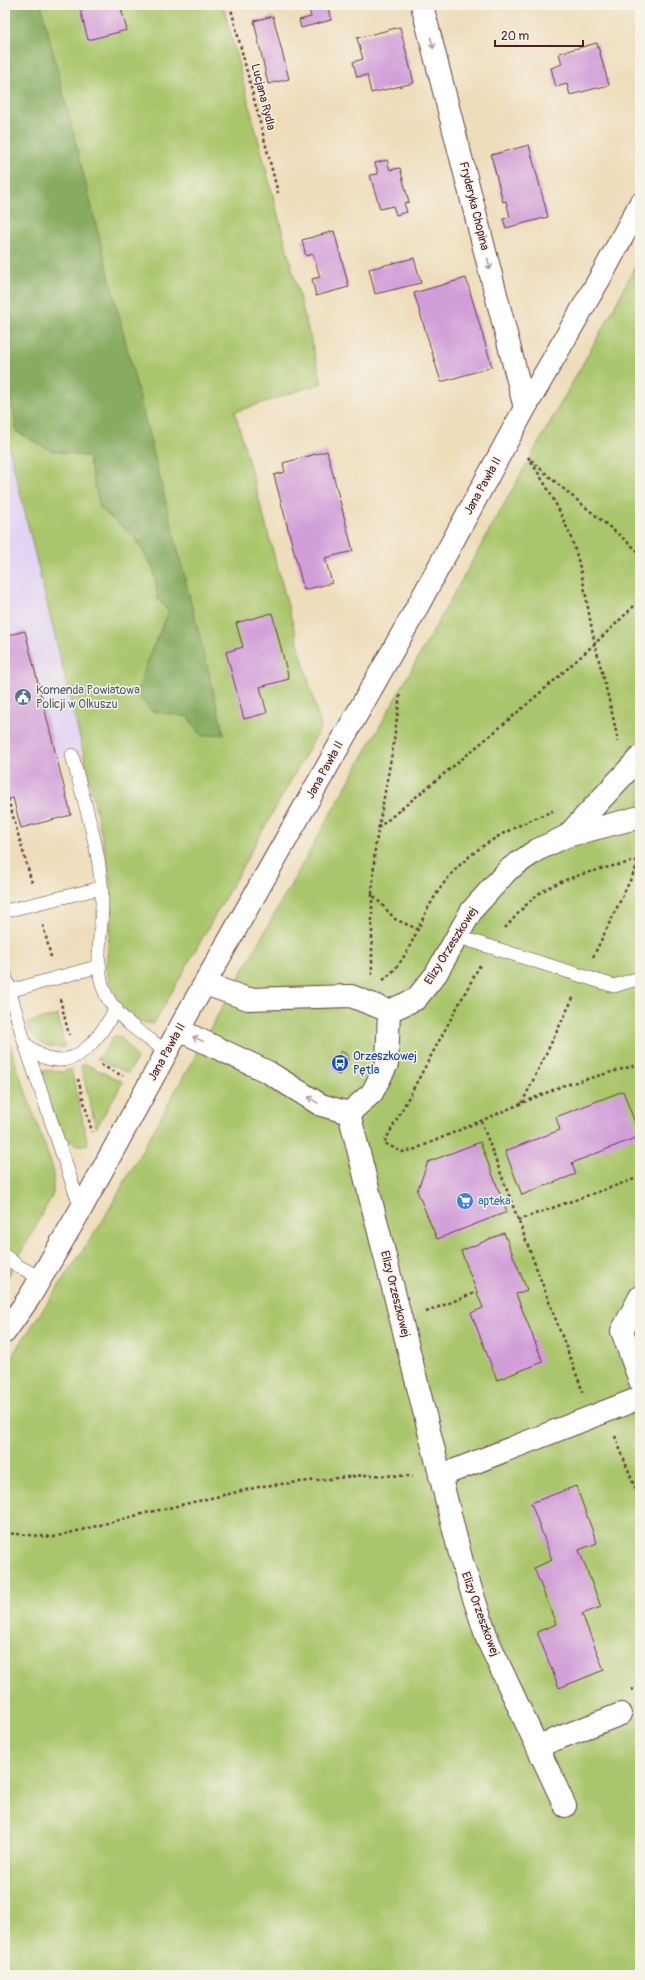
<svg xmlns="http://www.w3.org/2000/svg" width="645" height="1980" viewBox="0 0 645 1980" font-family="Pangolin,sans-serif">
<rect width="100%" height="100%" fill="#f7f3e8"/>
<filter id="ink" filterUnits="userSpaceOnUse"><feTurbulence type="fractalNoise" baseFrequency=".025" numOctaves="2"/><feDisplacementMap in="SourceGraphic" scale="8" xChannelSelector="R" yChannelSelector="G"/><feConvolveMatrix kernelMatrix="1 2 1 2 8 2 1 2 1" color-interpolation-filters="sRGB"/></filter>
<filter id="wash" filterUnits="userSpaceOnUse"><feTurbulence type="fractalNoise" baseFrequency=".012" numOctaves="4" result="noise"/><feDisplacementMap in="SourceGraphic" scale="16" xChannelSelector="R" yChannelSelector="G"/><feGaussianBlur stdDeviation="0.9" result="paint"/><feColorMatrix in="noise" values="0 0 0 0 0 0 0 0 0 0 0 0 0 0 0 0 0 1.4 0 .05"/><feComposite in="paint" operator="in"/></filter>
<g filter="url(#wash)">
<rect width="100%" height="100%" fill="#edb"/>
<!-- built -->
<path fill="#e1d4f4" d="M5,431L83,751L57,759L71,815L21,828L14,798L5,800Z"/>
<!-- green -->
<path fill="#aac66c" stroke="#7a724c" d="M5,5H223L322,383L235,412L321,727L154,1024L140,1022L123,1008L110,984L106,967L113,900L105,851L83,751L5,431Z
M640,257V1975H5V1366L102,1222L609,317Z
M58,1015L65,1047C46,1048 32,1043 27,1023Z
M5,1022L14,1059L53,1169V1194L5,1282Z
M115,1036L120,1037L130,1048L137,1059L128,1073L97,1059L105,1051L112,1038Z
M85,1064L123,1082L96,1128L81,1066Z
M71,1069L88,1144C85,1144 81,1146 79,1145C59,1144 46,1089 41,1073L44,1070L62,1072Z"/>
<!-- forest -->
<path fill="#87ab60" stroke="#686546" d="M5,5H41L224,734L202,736L188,717L151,711L137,693L150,653L169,612L158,599L154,570L135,538L100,508L88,457L50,450L17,432L5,364Z"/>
<g id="blocks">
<!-- building -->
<path fill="#d29ed9" d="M79,5H120L127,30L88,40Z
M295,5H327L331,20L301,28L299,20L311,17L309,9L297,12Z
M273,16L289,79L268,84L254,21Z
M400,27L414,83L371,93L367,75L357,77L353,62L363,59L357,38Z
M597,43L609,85L570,95L567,84L556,87L551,68L562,64L559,53Z
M529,145L548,217L506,228L503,219L510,217L506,201L503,202L491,155Z
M387,160L390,170L400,168L409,202L404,203L407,212L396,215L393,206L380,209L370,175L378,174L375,163Z
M334,231L349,287L316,296L312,279L320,277L313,254L306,256L302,240Z
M414,258L421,283L375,294L369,269Z
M466,278L492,367L441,382L414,293Z
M327,451L353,551L325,558L332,583L304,590L274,475L285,472L283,463Z
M272,613L289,679L260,687L267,713L244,719L226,652L243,647L236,623Z
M25,631L71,815L21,828L13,798L5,800V636Z
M341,1051L349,1056L339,1075L331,1070Z
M623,1091L640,1136L572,1163L576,1174L522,1195L505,1151L560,1130L556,1117Z
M480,1142L507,1212L437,1239L417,1191L428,1162Z
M504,1233L527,1290L516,1294L543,1362L497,1380L471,1313L483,1308L461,1251Z
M576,1486L597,1543L579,1550L601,1607L582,1614L604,1670L559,1688L537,1632L556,1624L534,1568L552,1560L531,1503Z"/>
</g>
</g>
<g filter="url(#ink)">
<use href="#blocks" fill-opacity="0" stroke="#633c41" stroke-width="1"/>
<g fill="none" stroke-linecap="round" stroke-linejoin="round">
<!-- service casing -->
<g stroke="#633c41" stroke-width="14">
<path id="service" d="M72,755C84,803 102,853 102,903C102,935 91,974 110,1002C123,1023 147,1037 167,1052
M5,911L101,888
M456,936L614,986L640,978
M5,975L25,1044L81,1209
M9,991L100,966
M25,1044C31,1048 39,1055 46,1058C79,1070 103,1032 116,1008
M5,1256L18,1266L41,1278"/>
</g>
<!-- minor casing -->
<g stroke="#633c41" stroke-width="24">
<path id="minor" d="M422,5L525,408
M567,836L640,757
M205,984L248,999L351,996L389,1011L416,999L436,974L472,910L508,870L537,850L567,836L640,817
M179,1030L268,1072L321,1105L349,1113
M349,1113L462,1562L488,1641L565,1806
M349,1113L372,1093L387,1064L389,1011
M640,1297L622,1331L640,1381
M5,1332L29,1298L81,1209L188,1013L410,620L525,408L604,271L640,204
M440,1476L640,1398
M538,1746L621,1714"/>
</g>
<!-- path -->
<path stroke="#633c41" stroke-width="2.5" stroke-dasharray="3 3" stroke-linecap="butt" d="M230,5L278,193
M528,457C549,489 570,526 579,564C586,590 589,618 595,644C603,677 612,709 618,742
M531,460C566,493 604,521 640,553
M400,695L393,747L375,848L372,894L395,919L417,929
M8,799L32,883
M378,828C468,754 558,682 640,600
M43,925L51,957
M505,928C518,914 531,897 548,888C576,873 610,867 640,860
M593,957L640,860L637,845
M480,965L384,1143L402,1152L413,1150L562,1086L640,1064
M372,975V894
M383,980C408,962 416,928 431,903C459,853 502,831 553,811
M60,999L69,1035
M101,1065L123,1076
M78,1079L92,1132
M522,1103L574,996
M481,1121L583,1392
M518,1220L640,1177
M426,1312L477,1292
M615,1436L640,1501
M5,1533L54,1537L146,1513L263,1486L365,1475L413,1476
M631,1690L640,1687"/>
<!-- service -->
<use href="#service" stroke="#fff" stroke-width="13"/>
<!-- minor -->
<use href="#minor" stroke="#fff" stroke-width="22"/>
</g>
<!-- one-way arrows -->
<defs><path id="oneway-shaft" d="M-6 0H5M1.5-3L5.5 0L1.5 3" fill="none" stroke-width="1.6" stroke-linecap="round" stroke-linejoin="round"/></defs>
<g stroke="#ae9aa0">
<use href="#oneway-shaft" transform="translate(432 43) rotate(76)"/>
<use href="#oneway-shaft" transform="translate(489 264) rotate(76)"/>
<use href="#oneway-shaft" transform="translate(198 1039) rotate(-155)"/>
<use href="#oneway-shaft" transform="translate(313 1100) rotate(-148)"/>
</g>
</g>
<!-- icons -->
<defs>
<g id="civic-disc" transform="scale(0.9)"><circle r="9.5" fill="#5c6f8a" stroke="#f7f3e8"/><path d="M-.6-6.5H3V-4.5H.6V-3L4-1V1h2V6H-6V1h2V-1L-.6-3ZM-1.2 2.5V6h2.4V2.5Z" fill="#fff"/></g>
<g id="bus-disc" transform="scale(0.9)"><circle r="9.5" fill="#1a4fb4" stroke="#f7f3e8"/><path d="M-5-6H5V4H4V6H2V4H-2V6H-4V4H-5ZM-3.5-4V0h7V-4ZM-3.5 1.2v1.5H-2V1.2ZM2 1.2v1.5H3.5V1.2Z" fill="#fff"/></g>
<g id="supermarket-disc" transform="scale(0.9)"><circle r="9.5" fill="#3f7fe0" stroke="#f7f3e8"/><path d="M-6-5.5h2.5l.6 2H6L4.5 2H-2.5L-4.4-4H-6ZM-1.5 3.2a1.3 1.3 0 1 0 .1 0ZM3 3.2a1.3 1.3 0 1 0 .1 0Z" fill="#fff"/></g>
</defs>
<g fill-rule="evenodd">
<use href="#civic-disc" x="23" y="697"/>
<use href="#bus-disc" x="340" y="1063"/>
<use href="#supermarket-disc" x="465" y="1201"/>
</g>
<g text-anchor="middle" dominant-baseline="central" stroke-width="3" stroke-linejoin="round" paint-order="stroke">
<!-- street labels -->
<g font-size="12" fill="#4a1f2b" stroke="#f7f3e8">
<text transform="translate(263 97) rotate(76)">Lucjana Rydla</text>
<text transform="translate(474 206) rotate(76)">Fryderyka Chopina</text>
<text transform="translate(483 486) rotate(-61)">Jana Pawła II</text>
<text transform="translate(325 770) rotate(-61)">Jana Pawła II</text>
<text transform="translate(451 946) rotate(-58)">Elizy Orzeszkowej</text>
<text transform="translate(167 1052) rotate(-61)">Jana Pawła II</text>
<text transform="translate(395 1294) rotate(76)">Elizy Orzeszkowej</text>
<text transform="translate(480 1614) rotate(70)">Elizy Orzeszkowej</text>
</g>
<!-- service labels -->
<g font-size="12" fill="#4e5e75" stroke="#f7f3e8" text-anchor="start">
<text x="36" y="690">Komenda Powiatowa<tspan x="36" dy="14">Policji w Olkuszu</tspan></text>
</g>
<!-- transit labels -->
<g font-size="12" fill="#164399" stroke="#f7f3e8" text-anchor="start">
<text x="353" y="1056">Orzeszkowej<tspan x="353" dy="14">Pętla</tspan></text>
</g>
<!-- shop labels -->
<g font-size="12" fill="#366cbe" stroke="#f7f3e8" text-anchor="start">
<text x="478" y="1201">apteka</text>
</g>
</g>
<!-- margin -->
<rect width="645" height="1980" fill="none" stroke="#f7f3e8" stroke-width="20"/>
<!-- scale -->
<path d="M495 40v6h88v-6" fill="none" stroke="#4a1f2b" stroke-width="2"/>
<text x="501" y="40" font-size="12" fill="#4a1f2b" stroke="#f7f3e8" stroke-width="3" paint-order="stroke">20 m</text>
</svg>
